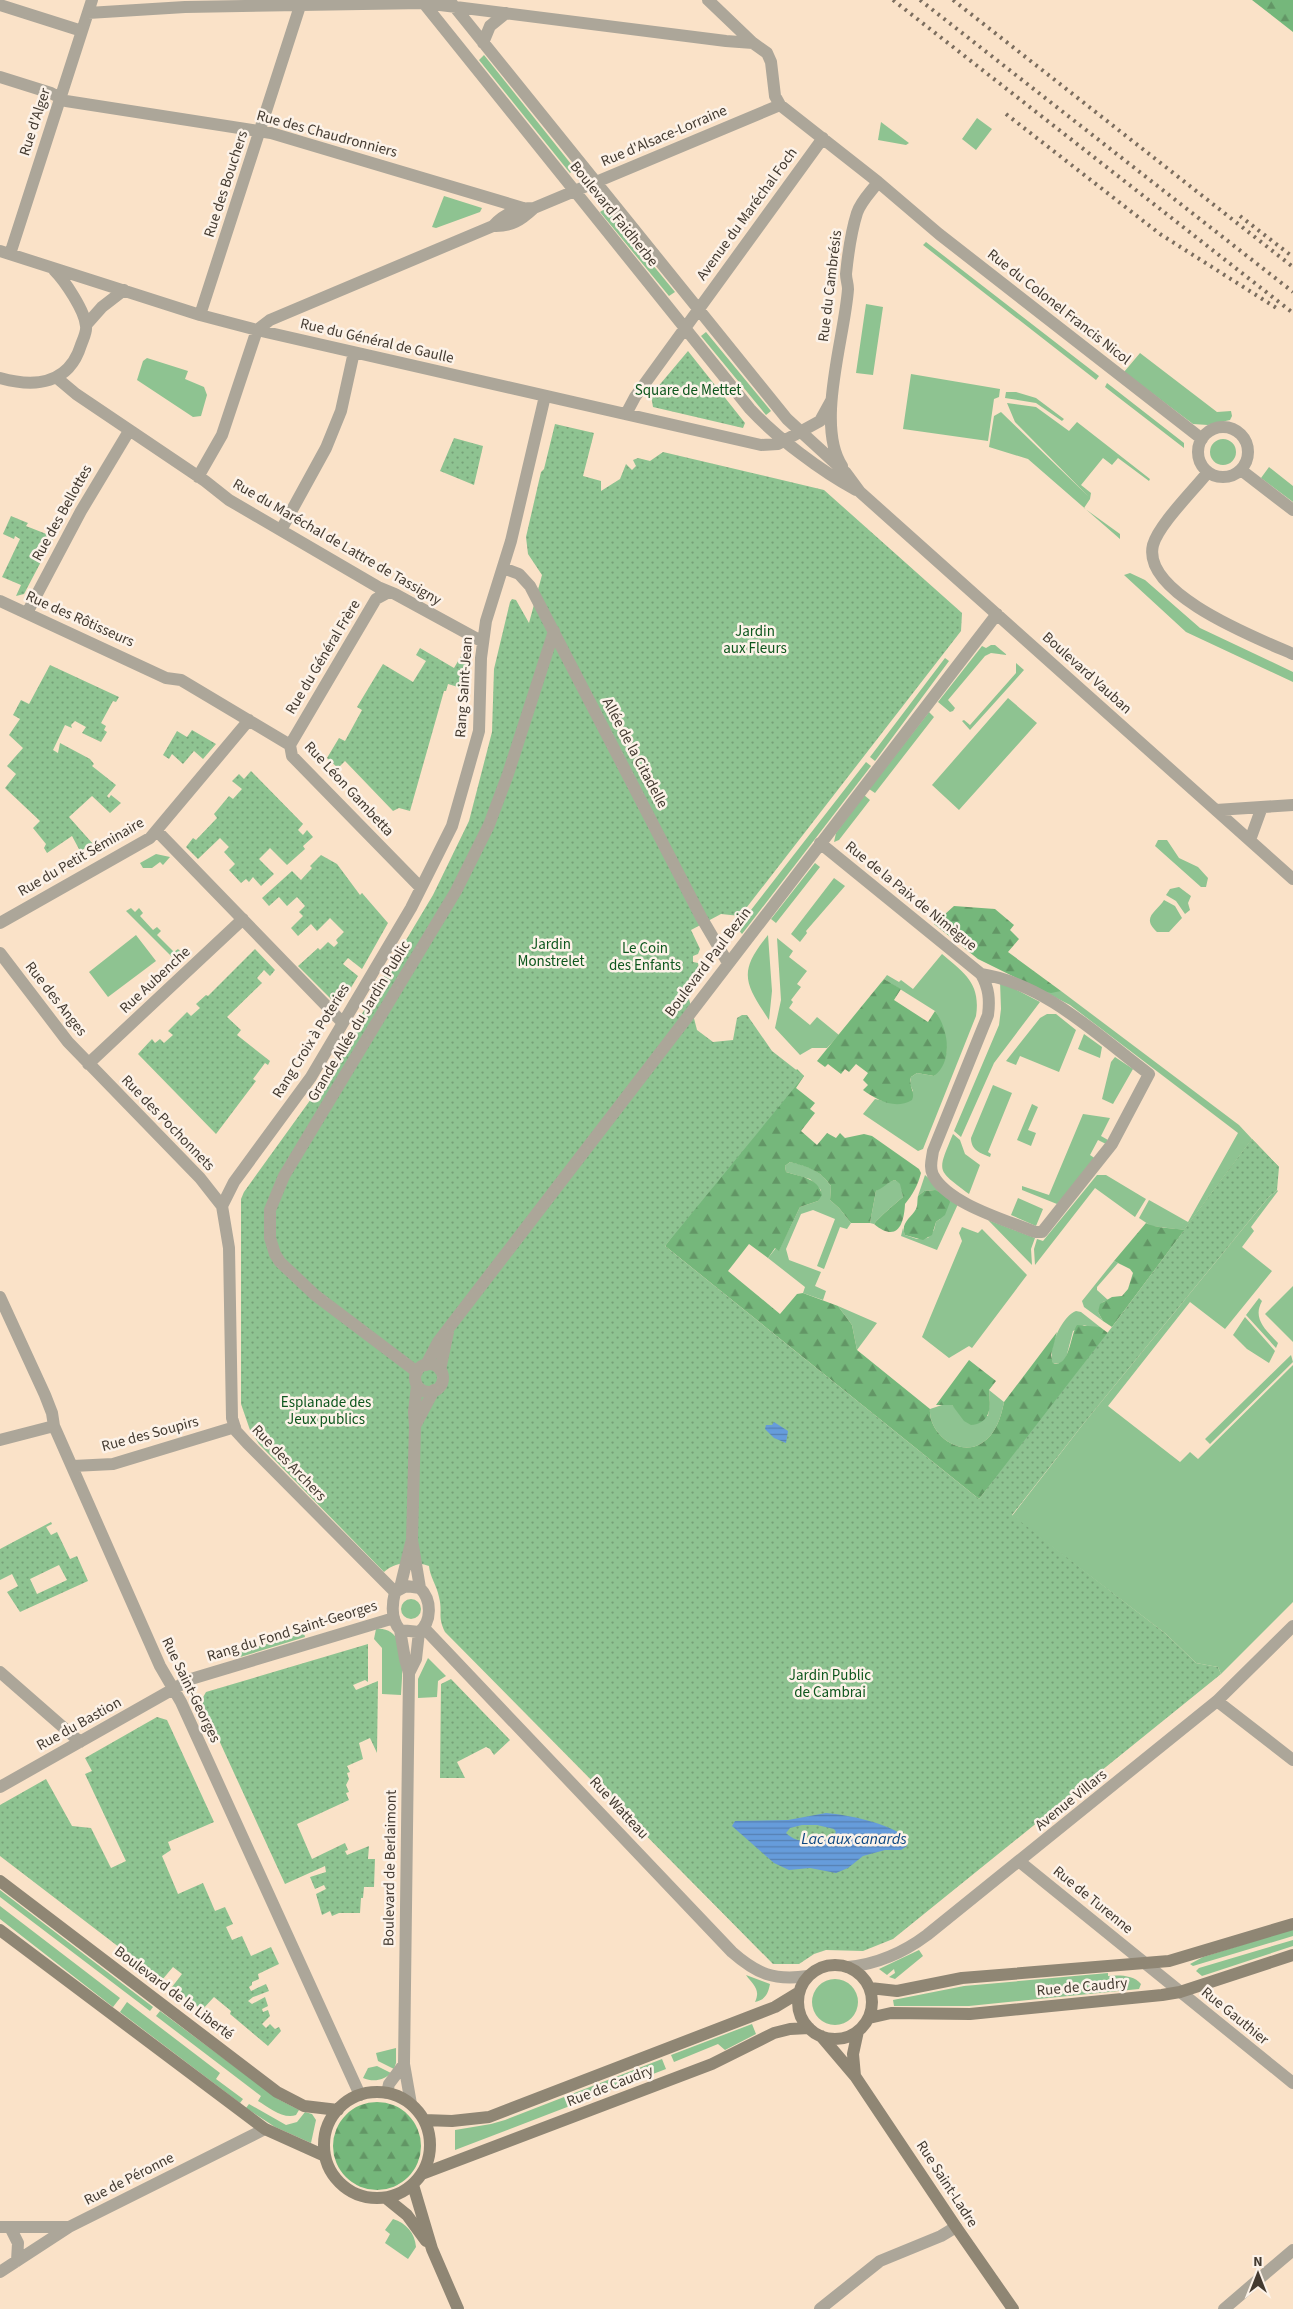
<svg xmlns="http://www.w3.org/2000/svg" width="1293" height="2309" viewBox="0 0 1293 2309" font-family="'Source Sans 3',sans-serif">
<defs>
<pattern id="forest-firs" width="22" height="20" patternUnits="userSpaceOnUse" patternTransform="scale(1.25)"><rect width="22" height="20" fill="#75b77b"/><path d="M5 1l3.5 6h-7zM16 11l3.5 6h-7z" fill="#629665"/></pattern>
<pattern id="garden-dots" width="8" height="8" patternUnits="userSpaceOnUse" patternTransform="scale(1.25)"><rect width="8" height="8" fill="#8ec391"/><path d="M2 2h.1M6 6h.1" fill="none" stroke="#769f77" stroke-width="1.8" stroke-linecap="round"/></pattern>
<pattern id="water-rules" width="6" height="5" patternUnits="userSpaceOnUse" patternTransform="scale(1.25)"><rect width="6" height="5" fill="#669cdb"/><path d="M0 2.5h6" fill="none" stroke="#5680b2"/></pattern>
</defs>
<rect width="100%" height="100%" fill="#fae2c8"/>
<!-- green -->
<path fill="#8ec391" d="M484,55L575,169L570,173L479,60Z
M977,118L992,129L976,150L962,139Z
M881,122L909,143L906,145L878,140Z
M444,196L482,208L480,212L436,228L432,227Z
M606,208L675,292L669,296L600,212Z
M926,242L1099,376L1096,380L923,245Z
M866,304L883,307L873,375L856,373Z
M706,332L771,411L766,415L701,336Z
M1140,353L1217,412L1231,411L1232,416L1230,420L1208,425L1193,424L1124,372Z
M147,358L188,371L185,379L204,387L207,395L201,416L193,417L137,380L143,361Z
M911,374L1000,389L999,397L994,399L988,441L903,429Z
M1107,383L1184,443V448L1105,387Z
M1006,392H1016L1036,398L1064,419L1062,421L1036,403L1005,398Z
M1007,403L1036,407L1069,431L1077,422L1150,479L1149,481L1118,458L1112,465L1103,458L1081,485L1091,493L1090,499L1084,508L1120,534V539L1028,459L989,447L994,416L1001,412L1088,496L1015,422Z
M1210 452a13 13 0 1 1 26 0a13 13 0 1 1-26 0Z
M1269,467L1293,486V502L1261,478Z
M1130,573L1145,580L1200,628L1293,672V682L1186,632L1124,575Z
M991,645H995L1007,655L991,653L985,656L948,700L955,708L953,711L950,712L938,702L982,646L986,648Z
M945,658L949,661L875,761L870,757Z
M1016,663L1024,670L970,730L962,721L964,720L970,725L1016,673Z
M1008,698L1037,723L959,810L932,785Z
M929,712L934,717L875,793L869,789Z
M866,762L871,766L742,934L737,928Z
M864,795L870,800L839,840L834,842L836,833Z
M1158,840H1167L1179,858L1198,867L1208,878L1206,887H1201L1155,846Z
M156,854L170,857L163,865L160,862L152,868H143L140,863Z
M815,863L820,867L776,923L771,919Z
M834,878L845,886L806,931L807,933L800,942L791,934Z
M1179,887L1191,896L1188,903L1190,910L1185,914L1176,901L1166,895L1170,889Z
M1164,900L1175,906L1182,918L1169,932H1157C1140,917 1158,911 1164,900Z
M131,908L135,912L139,908L143,913L140,916L153,930L157,927L161,931L157,935L174,952L178,949L182,953L178,957L182,961L179,964L126,911Z
M136,935L156,961L108,997L89,972Z
M768,935L772,991L769,1020C744,982 738,972 768,935Z
M777,938L793,951L789,957L807,971L797,984L801,987L791,1000L793,1002L789,1008L810,1025L817,1017L839,1035L827,1048H812L800,1055L775,1028L781,1000Z
M942,954C964,973 981,983 976,1016L923,1149L918,1151L863,1114L875,1099L898,1104L913,1091L910,1084L911,1077L917,1073L934,1076C948,1058 949,1051 943,1030C940,1023 940,1018 935,1011L884,979L887,975L899,982L901,980L913,989Z
M1000,981L1040,1002L994,1063L961,1137L954,1131L999,1025L1001,1009Z
M1043,991H1061L1239,1125L1252,1139L1184,1230L1151,1226L1139,1218L1149,1200L1188,1222L1238,1133L1070,1005Z
M1047,1014H1056L1076,1030L1059,1072L1020,1056L1016,1065L1006,1061L1040,1018Z
M1084,1034L1102,1047L1100,1058L1078,1049Z
M1115,1057L1133,1069L1113,1104L1102,1099L1111,1062Z
M993,1085L1012,1093L988,1152L991,1154L990,1157C980,1153 971,1150 971,1138Z
M1032,1104L1038,1107L1028,1130L1036,1133L1031,1146L1017,1140Z
M1083,1114L1110,1118L1101,1136L1108,1140L1106,1144L1098,1140L1090,1155L1096,1159L1057,1204L1022,1190V1186L1049,1195Z
M953,1134L960,1140L965,1154L980,1165L969,1194C936,1169 937,1173 953,1134Z
M790,1162C808,1166 820,1170 831,1186L830,1200L839,1208L851,1223L847,1229L840,1227L824,1269L817,1266L835,1219L813,1210L801,1214L786,1249L789,1260L821,1272L815,1286L826,1291L823,1300L803,1293L805,1287L768,1258L776,1248L779,1250L800,1207L818,1201L821,1190L810,1179L786,1172L785,1166Z
M925,1175L958,1204L937,1250L901,1236L903,1228L905,1235L917,1239L928,1238L934,1230L936,1222L940,1219L935,1190L924,1191L918,1196Z
M1097,1175H1106L1146,1199L1135,1217L1095,1188L1035,1265L1034,1249L1037,1239L1043,1241Z
M895,1180L901,1184L903,1197C895,1204 880,1216 874,1224L870,1223L876,1191L889,1182Z
M1277,1190L1278,1191L1251,1227L1254,1231L1242,1247L1272,1271L1225,1329L1190,1302L1108,1406L1180,1462L1190,1452L1198,1459L1293,1365V1602L1221,1674L1218,1667L1196,1663L1166,1634L1012,1516L1084,1423L1268,1198Z
M1018,1198L1043,1209L1036,1226L1011,1215Z
M988,1220L1035,1238L1031,1249L1032,1265Z
M962,1227L978,1233L982,1229L1027,1275L972,1348L969,1346L949,1358L922,1337L962,1241L959,1233Z
M1114,1261L1118,1263L1097,1287V1290L1108,1300L1103,1302L1098,1312L1103,1321L1084,1307L1082,1301Z
M1293,1286V1342L1265,1314Z
M1259,1298L1262,1301C1252,1319 1266,1330 1278,1343L1276,1348L1246,1315Z
M838,1306L877,1323L857,1350L852,1325Z
M1076,1311L1081,1312L1100,1327H1090L1084,1325L1073,1331L1066,1358L1061,1363H1053C1047,1349 1062,1316 1076,1311Z
M1245,1317L1275,1351L1269,1363L1247,1349L1233,1335Z
M1291,1355L1293,1362L1210,1444L1205,1439Z
M989,1390L1004,1402C1001,1417 996,1434 982,1443C959,1458 928,1433 930,1409L945,1404L952,1405L956,1409L988,1416L990,1401Z
M401 1609a10 10 0 1 1 20 0a10 10 0 1 1-20 0Z
M376,1629C409,1626 402,1673 401,1695L382,1694V1648L374,1639Z
M304,1633L305,1637L237,1658L236,1653Z
M428,1658L446,1676L438,1681L437,1697L418,1698V1679Z
M0,1890L153,2007L150,2011L0,1897Z
M0,1906L120,1998L113,2007L0,1919Z
M1293,1929V1936L1193,1966L1190,1964L1203,1957Z
M1293,1940V1946L1202,1976L1196,1971L1199,1968Z
M919,1950L923,1956L895,1979L889,1977L895,1973L894,1969L887,1975L879,1969Z
M1108,1973V1976C1119,1975 1134,1975 1141,1984L1139,1989L969,2006H894L893,2000L964,1986Z
M746,1975L770,1984C768,1994 765,2000 755,2002C761,1989 753,1985 746,1975Z
M812 2002a23 23 0 1 1 46 0a23 23 0 1 1-46 0Z
M127,2002L220,2073L216,2079L243,2099L240,2103L120,2012Z
M160,2011L278,2099L299,2110L296,2115C284,2120 268,2107 258,2101L261,2096L156,2016Z
M752,2024L756,2034L725,2050L718,2044L674,2062L671,2055Z
M396,2048V2063L394,2069L378,2061L376,2053Z
M662,2059L666,2069L455,2150V2130L491,2124L505,2120Z
M377,2066L391,2073C383,2081 373,2082 363,2078L368,2068Z
M249,2104L286,2125L297,2122L305,2112L312,2114L316,2120L311,2143L275,2127L246,2108Z
M393,2219C406,2223 415,2233 416,2247L408,2259L385,2243L390,2234L385,2230Z"/>
<!-- forest -->
<path fill="url(#forest-firs)" d="M1252,0H1293V32Z
M954,906L995,909L1014,925L1010,930L1019,939L1008,952L1061,991L1051,993L1043,991L978,959L934,924Z
M884,979L901,989L894,1000L928,1022L935,1011C948,1028 954,1061 934,1076L917,1073L911,1077C908,1086 916,1092 912,1100C895,1110 877,1100 863,1090L868,1085L863,1080L868,1073L856,1064L849,1072L845,1069L841,1074L828,1064L825,1067L817,1061Z
M797,1069L804,1076L796,1088L815,1103L810,1109L815,1113L801,1131L817,1145L827,1133L836,1138L840,1133L845,1138L864,1134L872,1136L919,1169L921,1173C918,1185 913,1194 905,1204C904,1225 897,1243 874,1224C880,1216 895,1204 903,1197L900,1184L895,1180C887,1182 884,1188 876,1191L870,1223H851L839,1208L830,1200L831,1186C820,1170 808,1167 790,1162L785,1166L786,1172C799,1176 819,1178 822,1195L818,1201L800,1207L779,1251L775,1248L768,1258L749,1244L728,1271L780,1314L797,1294L803,1293L838,1306L852,1325L857,1350L930,1409C928,1433 959,1458 982,1443C996,1434 1001,1417 1004,1402L1057,1332L1051,1355L1053,1363C1070,1368 1070,1335 1077,1325L1100,1327L1108,1333L1106,1341L979,1499L665,1246Z
M1252,1139L1279,1167L1183,1232L1112,1327L1103,1321L1098,1312L1100,1304L1112,1297L1122,1296L1128,1289L1133,1273L1130,1269L1114,1261L1146,1223C1155,1228 1173,1228 1184,1230Z
M935,1190L948,1197L950,1202L945,1215L936,1222L932,1235L923,1240L905,1235C900,1223 911,1218 916,1209C918,1205 917,1200 918,1196L924,1191Z
M969,1360L996,1381L989,1390C991,1407 991,1423 971,1425L964,1421L952,1405H936Z
M333 2146a44 44 0 1 1 88 0a44 44 0 1 1-88 0Z"/>
<!-- garden -->
<path fill="url(#garden-dots)" fill-rule="evenodd" d="M688,351L745,423L743,428L653,407L651,395Z
M555,424L594,433L583,476L601,481V491L620,479L626,464L632,470L636,466L633,460L638,458L650,461L663,452L824,490L962,613L961,631L740,916L721,914L691,930L700,949L698,954L693,956V962L698,963C700,975 693,982 687,991L697,1030L713,1042L733,1040L737,1018L742,1015H747L772,1051L804,1076L665,1246L979,1499L1112,1327L1252,1139L1279,1167L1277,1190L1268,1198L1084,1423L1012,1515L1166,1634L1196,1663L1218,1667L1221,1674L893,1939L863,1951L826,1950L814,1954L799,1964H773L445,1632C437,1616 443,1613 439,1597C437,1586 430,1577 429,1566C413,1561 396,1561 384,1572L259,1444L250,1430L241,1404V1199L244,1192L311,1099L433,895L469,821L492,732L494,669L510,602L512,599L516,600L529,623L542,575L528,554L526,537L541,472L544,469Z
M454,438L483,446L474,485L440,471Z
M11,516L28,523L26,526L54,537L24,594L16,596L21,585L2,577L20,539L15,536L14,539L3,534Z
M420,648L454,668L464,651L467,653L468,690L448,684L446,691H444L410,811L399,808L393,811L345,761L338,768L327,758L339,738L345,741L362,710L357,707L383,664L413,682L426,661L416,655Z
M50,665L119,697L116,702L113,701L101,723L106,726L104,730L107,732L101,742L82,733L86,727L75,721L71,725L72,728L65,725L53,750L58,753L60,743L90,759L94,764L92,766L116,785L107,796L109,798L111,795L121,803L110,813L92,796L69,817L93,844L80,851L72,836L47,853L44,848L46,844L33,828L40,821L5,788L16,774L7,766L23,748L9,735L20,719L13,715L21,700L29,704Z
M192,730L216,744L203,759L194,751L183,764L172,754L169,759L163,755L177,731L187,737Z
M251,771L303,824L298,830L303,835L307,830L313,837L303,846L305,849L287,865L270,848L259,859L274,874L261,886L253,877L249,882L246,879L241,883L229,870L235,864L224,852L229,847L220,838L198,859L186,847L193,838L196,840L217,818L214,814L229,796L233,799L242,789L232,781L239,774L244,779Z
M321,855L337,864L360,895L362,893L388,923L362,969L348,958L343,964L358,976L343,1001L334,1002L298,966L318,948L320,950L328,942L334,947L338,943L336,940L344,932L330,918L317,931L311,924L298,936L291,928L303,916L299,912L305,906L297,897L287,906L279,897L269,906L262,898L292,871L301,880L312,868L310,866Z
M255,949L275,970L270,976L264,970L257,978L262,983L227,1017L241,1030L237,1035L270,1061L268,1065L265,1063L253,1079L256,1081L216,1134L138,1054L152,1039L155,1043L160,1039L164,1043L173,1035L168,1031L187,1012L191,1016L200,1008L196,1004L206,995L208,996Z
M51,1522L52,1524L46,1527L51,1535L57,1532L70,1559L77,1556L88,1581L20,1612L7,1592L18,1586L12,1574L0,1580V1549ZM59,1565L67,1580L37,1594L30,1579Z
M368,1644V1682L365,1680L353,1685L356,1690L378,1681L377,1753L370,1738L359,1743L363,1759L347,1766L350,1772L347,1773L349,1779L346,1785L349,1792L346,1793L349,1800L297,1824L312,1859L345,1843L348,1850L345,1851L347,1855L369,1846L368,1859H375L374,1887H364L363,1898H361L360,1913H339L332,1916L330,1911L322,1915L316,1894L326,1889L324,1885L315,1889L310,1877L326,1872L325,1866L285,1884L201,1701L206,1692Z
M451,1679L510,1740L494,1755L490,1749L486,1747L457,1762L465,1778H440L441,1684Z
M157,1717L167,1720L214,1822L168,1842L171,1850L162,1856L178,1894L203,1883L215,1911L225,1907L233,1924L226,1927L232,1940L242,1936L251,1956L271,1947L279,1964L258,1974L259,1979L252,1982V1985L249,1987L251,1991L266,1984L269,1991L253,1997L248,2001L252,2004L265,1997L268,2006L262,2009L263,2012L268,2010L270,2016L262,2024L266,2028L270,2024L275,2029L279,2027L281,2031L268,2046L230,2014L231,2011L214,1997L202,2010L172,1987L182,1974L173,1967L162,1980L0,1856V1805L46,1779L72,1826L91,1828L111,1868L126,1861L85,1774L92,1771L85,1758Z"/>
<!-- water -->
<path fill="url(#water-rules)" fill-rule="evenodd" d="M774,1422L788,1431L786,1443L774,1438L765,1429L766,1425H772Z
M826,1813C850,1815 888,1823 907,1838V1846L901,1850H885L863,1856L848,1868L836,1873L810,1868L789,1870L774,1863L732,1826L735,1821L788,1820ZM802,1825H817L834,1829L836,1832C827,1845 797,1845 786,1833L790,1828Z"/>
<g fill="none" stroke-linecap="round" stroke-linejoin="round">
<!-- street -->
<path stroke="#aca699" stroke-width="12" d="M449,0L787,419L846,473L860,492L1293,879
M708,0L753,43L767,53L771,62L775,96L780,105L878,182L939,234L1202,439
M422,1L750,409C777,438 821,471 856,490
M0,5L82,31
M88,13L185,7L424,3L726,41L753,43
M483,43L490,26L506,13
M0,77L51,93L66,101L271,133L523,208
M493,226C511,227 521,220 534,208
M0,251L200,315L257,330L761,445L778,444L820,421L831,401
M10,254L92,0
M200,315L300,6
M86,325L102,307L124,290
M0,378C36,388 69,384 81,345C83,339 87,332 86,326C85,311 65,281 54,270
M57,378L76,394L205,481L229,500L378,587L395,594L483,642
M626,414L635,397L823,138
M1198 452a25 25 0 1 1 50 0a25 25 0 1 1-50 0Z
M842,466C815,425 845,336 848,289C848,284 846,279 846,274C848,254 851,232 857,213C861,201 871,192 878,182
M1241,470L1293,510
M1208,472C1194,490 1159,524 1153,545C1141,594 1259,639 1293,654
M198,477L222,435L257,330L270,320L493,226C504,214 518,208 534,208L780,105
M281,530L326,448L341,411L354,352
M503,568L519,574L530,586L701,917L728,963
M0,601L166,678L181,680L290,745
M27,613L81,511L129,431
M290,745L292,756L421,888
M290,745L376,599L389,592
M1216,810L1293,805
M157,831L343,1023
M1250,840L1262,807
M820,843L981,974C989,988 990,1000 988,1015L933,1151C932,1159 929,1167 933,1175C948,1204 1006,1220 1035,1232H1042L1112,1144L1149,1074C1098,1036 1046,984 981,974
M0,923L150,838L249,720
M0,953L68,1042L200,1178L222,1206L229,1248L232,1418L236,1431L247,1443L395,1592
M88,1064L243,919
M222,1206L234,1182L311,1077L411,908L452,826L479,731L481,658L486,621L511,541L545,396
M0,1297L45,1395L52,1413L54,1426L160,1666L181,1702L360,2095
M415 1378a14 14 0 1 1 28 0a14 14 0 1 1-28 0Z
M426,1365L438,1342L997,614
M440,1370L448,1332
M417,1372L315,1295L280,1262L275,1254L270,1238V1210L284,1176L456,891L489,825L508,774L554,631
M417,1385L414,1412L415,1426L412,1540L420,1588
M415,1426L434,1390
M0,1440L54,1426
M73,1466L113,1464L235,1427
M406,1586L420,1588C432,1600 432,1622 419,1632L400,1630C391,1620 392,1604 395,1592Z
M400,1588L411,1543
M424,1628L732,1952C757,1974 774,1981 808,1976
M400,1630L405,1659L409,1673L404,2064L411,2104
M0,1672L80,1742
M409,1673L416,1659L419,1632
M1217,1701L1293,1760
M0,1787L191,1679L394,1618
M1020,1862L1293,2083
M848,1967C877,1964 903,1953 927,1935L1217,1701L1293,1626
M387,2093L389,2084L404,2064
M0,2227H69
M10,2227L18,2243L17,2261
M0,2272L69,2227L265,2129
M820,2309L880,2261L941,2236L956,2227
M1224,2309L1293,2250"/>
<!-- secondary -->
<path stroke="#8f8674" stroke-width="12" d="M0,1881L277,2092L304,2106L338,2110
M0,1930L265,2129L325,2156
M798 2002a37 37 0 1 1 74 0a37 37 0 1 1-74 0Z
M870,1988L897,1991L962,1978L1169,1961L1293,1924
M869,2018L891,2013L970,2014L1162,1995L1180,1992L1293,1955
M821,2036L855,2076L956,2227L1013,2309
M855,2076L853,2054L858,2031
M324 2145a53 53 0 1 1 106 0a53 53 0 1 1-106 0Z
M424,2120L452,2121L489,2117L775,2007L798,1993
M422,2174L712,2064L774,2033L790,2029L809,2028
M413,2185L432,2249L458,2309
M386,2198L407,2215L426,2241"/>
<!-- rail -->
<path stroke="#7c6e5f" stroke-width="4" stroke-dasharray="2.5 5" stroke-linecap="butt" d="M893,0L1293,313
M920,0L1293,292
M953,0L1293,267
M1006,114L1160,234L1278,309
M1240,216L1293,257"/>
</g>
<g text-anchor="middle" dominant-baseline="central" stroke-width="5" stroke-linejoin="round" paint-order="stroke">
<!-- street labels -->
<g font-size="15" fill="#433a30" stroke="#fcf2e8">
<text transform="translate(35 122) rotate(-72)">Rue d'Alger</text>
<text transform="translate(327 134) rotate(15)">Rue des Chaudronniers</text>
<text transform="translate(664 136) rotate(-23)">Rue d'Alsace-Lorraine</text>
<text transform="translate(226 184) rotate(-72)">Rue des Bouchers</text>
<text transform="translate(614 214) rotate(51)">Boulevard Faidherbe</text>
<text transform="translate(747 214) rotate(-54)">Avenue du Maréchal Foch</text>
<text transform="translate(830 286) rotate(-83)">Rue du Cambrésis</text>
<text transform="translate(1059 307) rotate(38)">Rue du Colonel Francis Nicol</text>
<text transform="translate(377 341) rotate(13)">Rue du Général de Gaulle</text>
<text transform="translate(62 513) rotate(-61)">Rue des Bellottes</text>
<text transform="translate(337 542) rotate(30)">Rue du Maréchal de Lattre de Tassigny</text>
<text transform="translate(80 619) rotate(24)">Rue des Rôtisseurs</text>
<text transform="translate(323 657) rotate(-59)">Rue du Général Frère</text>
<text transform="translate(1087 673) rotate(42)">Boulevard Vauban</text>
<text transform="translate(464 687) rotate(-86)">Rang Saint-Jean</text>
<text transform="translate(635 753) rotate(62)">Allée de la Citadelle</text>
<text transform="translate(349 789) rotate(47)">Rue Léon Gambetta</text>
<text transform="translate(81 857) rotate(-30)">Rue du Petit Séminaire</text>
<text transform="translate(911 896) rotate(39)">Rue de la Paix de Nimègue</text>
<text transform="translate(708 962) rotate(-53)">Boulevard Paul Bezin</text>
<text transform="translate(155 980) rotate(-43)">Rue Aubenche</text>
<text transform="translate(56 999) rotate(52)">Rue des Anges</text>
<text transform="translate(359 1021) rotate(-59)">Grande Allée du Jardin Public</text>
<text transform="translate(311 1041) rotate(-58)">Rang Croix à Poteries</text>
<text transform="translate(168 1123) rotate(46)">Rue des Pochonnets</text>
<text transform="translate(150 1434) rotate(-15)">Rue des Soupirs</text>
<text transform="translate(289 1463) rotate(46)">Rue des Archers</text>
<text transform="translate(292 1631) rotate(-17)">Rang du Fond Saint-Georges</text>
<text transform="translate(191 1690) rotate(64)">Rue Saint-Georges</text>
<text transform="translate(79 1724) rotate(-29)">Rue du Bastion</text>
<text transform="translate(1071 1800) rotate(-39)">Avenue Villars</text>
<text transform="translate(619 1808) rotate(47)">Rue Watteau</text>
<text transform="translate(390 1868) rotate(-89)">Boulevard de Berlaimont</text>
<text transform="translate(1093 1900) rotate(39)">Rue de Turenne</text>
<text transform="translate(1082 1987) rotate(-5)">Rue de Caudry</text>
<text transform="translate(174 1993) rotate(37)">Boulevard de la Liberté</text>
<text transform="translate(1235 2016) rotate(39)">Rue Gauthier</text>
<text transform="translate(610 2086) rotate(-21)">Rue de Caudry</text>
<text transform="translate(129 2179) rotate(-27)">Rue de Péronne</text>
<text transform="translate(947 2184) rotate(57)">Rue Saint-Ladre</text>
</g>
<!-- park labels -->
<g font-size="15" fill="#0d561d" stroke="#fcf2e8">
<text x="688" y="390">Square de Mettet</text>
<text x="755" y="631">Jardin<tspan x="755" dy="17">aux Fleurs</tspan></text>
<text x="551" y="944">Jardin<tspan x="551" dy="17">Monstrelet</tspan></text>
<text x="645" y="948">Le Coin<tspan x="645" dy="17">des Enfants</tspan></text>
<text x="326" y="1402">Esplanade des<tspan x="326" dy="17">Jeux publics</tspan></text>
<text x="830" y="1675">Jardin Public<tspan x="830" dy="17">de Cambrai</tspan></text>
</g>
<!-- water labels -->
<g font-size="16" font-style="italic" fill="#0d4781" stroke="#fcf2e8">
<text x="854" y="1839">Lac aux canards</text>
</g>
</g>
<!-- north arrow -->
<g transform="translate(1258 2274)" stroke="#fcf2e8" stroke-width="4" paint-order="stroke">
<path d="M0-4L9 19L0 12L-9 19Z" fill="#433a30"/>
<text y="-8" font-size="14" font-weight="bold" text-anchor="middle" fill="#433a30">N</text>
</g>
</svg>
